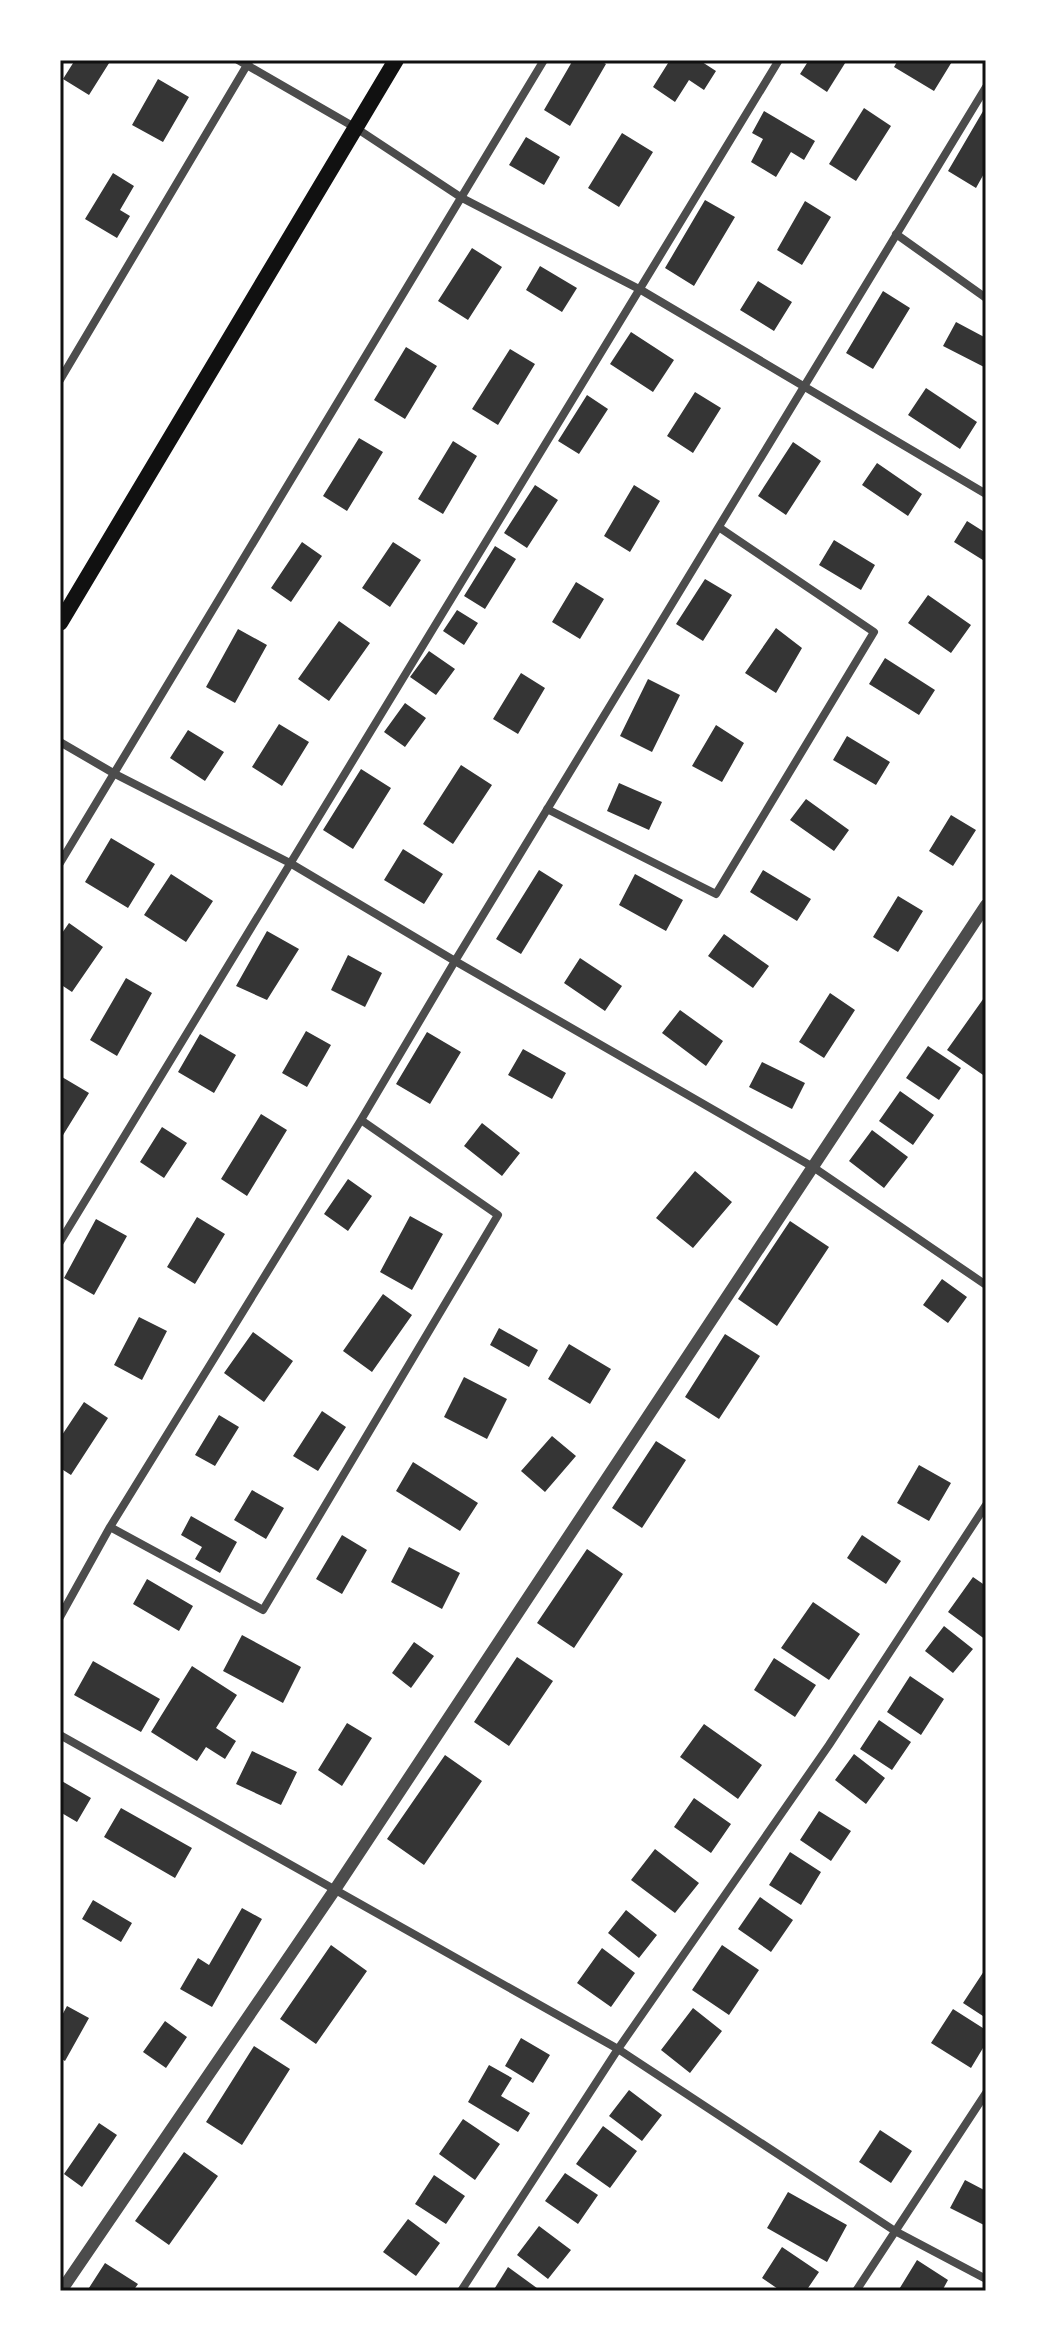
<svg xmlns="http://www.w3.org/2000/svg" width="1046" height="2351" viewBox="0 0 1046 2351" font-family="'Alegreya Sans',sans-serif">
<rect width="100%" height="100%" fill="#fff"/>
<!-- building -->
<path fill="#353535" d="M75,60H111L89,95L63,79Z
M573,60H599L606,64L570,126L544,110Z
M670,60H699L716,71L704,90L689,80L675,102L653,87Z
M809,60H847L827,92L800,74Z
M898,60H953L934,91L894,67Z
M158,79L189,97L163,142L132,125Z
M986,106V170L976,188L948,171Z
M864,108L891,126L856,181L829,164Z
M764,111L815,141L804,160L791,152L776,177L751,162L763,139L752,133Z
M622,133L653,152L619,207L588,188Z
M526,137L560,157L544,185L509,165Z
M113,173L134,186L120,210L130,216L117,238L85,219Z
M705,200L735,217L694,286L665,268Z
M805,201L831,217L802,265L777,250Z
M472,248L502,267L468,320L438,301Z
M540,266L577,288L562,312L526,290Z
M758,281L792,302L774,331L740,310Z
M883,291L910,308L873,369L846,353Z
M956,322L986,338V368L943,346Z
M631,332L674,360L653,392L610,364Z
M406,347L437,366L405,419L374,400Z
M510,349L535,364L498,425L472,409Z
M926,388L977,422L960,449L908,415Z
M695,392L721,408L693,453L667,436Z
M587,395L608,409L579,454L558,441Z
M359,438L383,452L347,511L323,496Z
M453,441L477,456L443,514L418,499Z
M793,442L821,461L786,515L758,496Z
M877,463L922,494L908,516L862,485Z
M535,485L558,500L527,548L504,533Z
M634,485L660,501L630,552L604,536Z
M967,521L986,533V562L954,542Z
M834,540L875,565L861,590L819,565Z
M302,542L322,556L291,602L271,588Z
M393,542L421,560L390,607L362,588Z
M495,546L516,559L485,609L464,596Z
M705,579L732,595L703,641L676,624Z
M576,582L604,599L580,639L552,622Z
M928,595L971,625L951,653L908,623Z
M457,610L478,623L464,645L443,631Z
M339,621L370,643L329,701L298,679Z
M776,628L802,648L776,693L745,673Z
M238,629L267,645L235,703L206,687Z
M429,651L455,669L436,695L410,677Z
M885,658L935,690L919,715L869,684Z
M521,673L545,688L518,734L493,719Z
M648,679L680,695L652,752L620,736Z
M405,703L426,718L405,747L384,732Z
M279,724L309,742L282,786L252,767Z
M716,725L744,743L722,782L692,766Z
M188,730L224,752L205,781L170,758Z
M847,736L890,762L876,785L833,760Z
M461,765L492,785L453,844L423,824Z
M361,769L391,788L353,849L323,830Z
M619,783L662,802L649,830L607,811Z
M806,799L849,830L834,851L790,820Z
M951,815L976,830L953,866L929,851Z
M111,838L155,864L128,908L85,882Z
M403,849L443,874L424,904L384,880Z
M539,870L563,885L521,954L496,939Z
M763,870L811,899L797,921L750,892Z
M171,874L213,901L186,942L144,915Z
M635,874L683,900L666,931L619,905Z
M898,896L923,911L898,952L873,937Z
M69,923L103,947L72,992L60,984V936Z
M267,931L299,949L267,1000L236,986Z
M724,934L769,966L753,988L708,956Z
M348,955L382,973L365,1007L331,990Z
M580,958L622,986L605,1011L564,983Z
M126,978L152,993L117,1056L90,1040Z
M830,993L855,1010L824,1058L799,1042Z
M986,995V1077L947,1050Z
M680,1010L723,1041L706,1066L662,1033Z
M306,1031L331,1045L307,1087L282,1073Z
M427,1032L461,1052L430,1104L396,1084Z
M200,1034L236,1055L214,1093L178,1072Z
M928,1046L961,1068L939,1100L906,1078Z
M523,1049L566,1073L552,1099L508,1075Z
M762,1062L805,1083L792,1109L749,1087Z
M62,1077L89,1093L60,1140V1081Z
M900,1091L934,1115L913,1145L879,1121Z
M261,1114L287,1130L247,1196L221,1179Z
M482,1123L520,1153L502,1176L464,1146Z
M162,1127L187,1143L164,1178L140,1162Z
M872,1130L908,1157L884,1188L849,1161Z
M695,1171L732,1202L693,1248L656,1218Z
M348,1179L372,1196L348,1231L324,1214Z
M410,1216L443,1234L412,1290L380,1272Z
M197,1217L225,1234L195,1284L167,1267Z
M96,1219L127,1236L94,1295L64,1278Z
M790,1221L829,1247L777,1326L738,1299Z
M942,1279L967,1297L948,1323L923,1305Z
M383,1294L412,1315L372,1372L343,1351Z
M139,1317L167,1331L142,1380L114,1365Z
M499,1328L538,1350L529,1367L490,1345Z
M253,1332L293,1361L264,1402L224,1373Z
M725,1334L760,1356L719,1419L685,1397Z
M569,1344L611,1369L590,1404L548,1379Z
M464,1377L507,1399L487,1439L444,1417Z
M84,1402L108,1418L71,1475L60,1468V1438Z
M322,1411L346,1427L318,1471L293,1456Z
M219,1415L239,1427L215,1466L195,1455Z
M552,1436L576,1456L545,1492L521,1471Z
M656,1441L686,1460L642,1528L612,1508Z
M413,1462L478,1503L460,1531L396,1491Z
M919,1465L951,1483L929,1521L897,1503Z
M252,1490L284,1508L266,1539L234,1520Z
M191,1516L237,1542L220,1573L195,1559L202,1547L181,1535Z
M342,1535L367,1550L342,1594L316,1579Z
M862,1535L901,1561L886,1584L847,1558Z
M409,1547L460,1573L442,1609L391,1582Z
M587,1549L623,1574L574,1648L537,1623Z
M973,1577L986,1586V1640L948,1612Z
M147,1579L193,1606L179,1631L133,1604Z
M813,1602L860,1634L829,1680L781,1648Z
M944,1626L973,1649L953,1673L925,1651Z
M242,1635L301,1667L283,1703L223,1671Z
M414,1642L434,1656L411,1688L392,1673Z
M517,1657L553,1681L509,1746L474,1722Z
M774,1658L816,1685L795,1717L754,1690Z
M93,1661L160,1699L141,1732L74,1695Z
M192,1666L237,1695L216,1728L236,1741L225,1759L206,1747L197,1761L151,1732Z
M910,1676L944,1699L921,1735L887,1712Z
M879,1720L911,1742L892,1770L860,1749Z
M347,1723L372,1738L342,1786L318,1770Z
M704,1724L762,1765L738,1799L680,1757Z
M252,1751L297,1772L281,1805L236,1784Z
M854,1754L885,1778L866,1804L835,1780Z
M445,1755L482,1781L424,1865L387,1839Z
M60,1780L91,1798L77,1822L60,1812Z
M694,1798L731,1824L711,1853L674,1827Z
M121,1808L192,1848L175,1878L104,1837Z
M819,1811L851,1831L831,1861L800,1840Z
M655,1849L699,1883L675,1913L631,1880Z
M790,1852L821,1872L801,1905L769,1885Z
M760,1897L793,1920L771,1952L738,1929Z
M93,1900L132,1923L121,1942L82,1919Z
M242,1908L262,1919L212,2007L180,1989L198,1958L209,1965Z
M626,1910L657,1935L639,1958L608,1933Z
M331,1945L367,1971L316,2044L280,2019Z
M722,1945L759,1970L729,2015L692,1990Z
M602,1948L635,1973L611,2007L577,1983Z
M986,1968V2018L963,2003Z
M67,2006L89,2018L65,2061L60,2058V2019Z
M693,2008L722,2031L690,2073L661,2050Z
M953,2009L986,2030V2043L971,2068L931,2043Z
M165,2021L187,2037L166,2068L143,2052Z
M521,2038L550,2055L533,2083L505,2066Z
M254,2046L290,2069L242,2145L206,2122Z
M489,2065L512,2078L501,2096L530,2113L518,2132L468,2102Z
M629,2090L662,2115L642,2141L609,2116Z
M463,2119L500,2144L475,2180L439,2154Z
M99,2123L117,2135L82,2187L64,2174Z
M603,2126L637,2151L610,2188L576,2164Z
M880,2130L912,2151L891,2183L859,2162Z
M184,2152L218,2176L169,2245L135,2221Z
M565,2173L598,2195L578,2224L545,2201Z
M434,2175L465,2196L446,2224L415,2204Z
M965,2180L986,2191V2226L950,2208Z
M788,2192L847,2225L827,2262L767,2228Z
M408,2219L440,2243L416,2276L383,2252Z
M539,2226L571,2250L548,2279L517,2255Z
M782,2247L819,2272L806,2291H781L762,2278Z
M917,2260L948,2280L942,2291H898Z
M105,2263L138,2284L133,2291H87Z
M508,2267L541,2291H493Z"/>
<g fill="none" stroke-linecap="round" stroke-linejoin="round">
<!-- minor -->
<path stroke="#4c4c4c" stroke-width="8" d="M238,60L356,128L462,198L641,290L986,494
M896,234L986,298
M60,380L250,60
M60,742L115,774L290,863L455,961L813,1167L986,1285
M547,809L716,894L874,632L720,528
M60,863L544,60
M60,1242L779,60
M110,1527L263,1610L498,1215L361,1120
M60,1617L110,1527L361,1120L455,961L986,87
M60,1735L618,2049L895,2231L986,2279
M461,2291L618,2049L829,1745L986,1505
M856,2291L986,2093"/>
<!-- tertiary -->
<path stroke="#4c4c4c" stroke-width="12" d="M61,2291L336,1888L986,905"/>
<!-- primary -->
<path stroke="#111" stroke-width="16" d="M60,623L396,60"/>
</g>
<!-- border -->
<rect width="1046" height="2351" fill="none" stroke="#ffffff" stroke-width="124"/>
<rect x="62" y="62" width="922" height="2227" fill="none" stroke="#111" stroke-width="3"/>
</svg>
